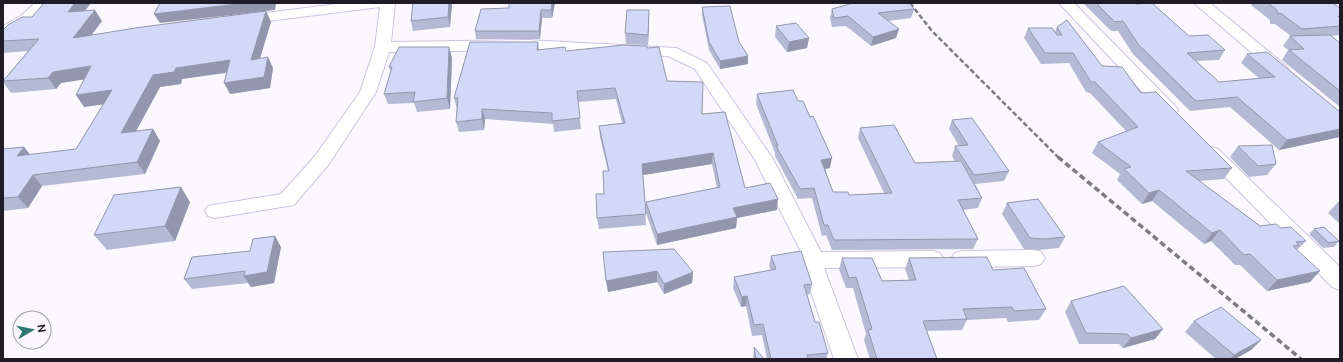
<svg xmlns="http://www.w3.org/2000/svg" width="1343" height="362" viewBox="0 0 1343 362" font-family="'DM Sans',sans-serif">
<rect width="100%" height="100%" fill="#faf8fe"/>
<g fill="none" stroke-linecap="round" stroke-linejoin="round">
<!-- minor casing -->
<g stroke="#cdc3e1" stroke-width="2">
<path id="minor" d="M35,3H51C42,16 18,33 3,37V26L22,15Z
M345,3H395L391,42L528,40L676,48L707,63L773,159L821,252L933,251L940,253L944,259L940,265L933,267L824,268L858,359H834L800,260L801,252L755,160L695,69L668,56L528,50L389,52L376,92L329,164L294,205L215,218L208,216L205,211L208,206L281,194L315,156L360,92L375,47L380,7L243,24L238,23L236,20L238,17L243,16Z
M1059,3H1074L1175,106L1178,110L1175,114L1169,115L1163,114Z
M1194,3H1210L1286,66L1288,69L1286,72L1280,74L1274,72Z
M1212,147L1218,149L1340,267V290L1332,287L1206,157L1203,153L1206,149Z
M1034,250L1041,252L1045,258L1041,264L1034,266L962,267L955,265L951,259L955,253L962,251Z"/>
</g>
<!-- minor -->
<use href="#minor" fill="#fff" fill-rule="evenodd"/>
<!-- rail-far1 -->
<path stroke="#7e7b84" stroke-width="2.5" stroke-dasharray="5 2.5" stroke-linecap="butt" d="M910,3L932,31L1059,158"/>
<!-- rail -->
<path stroke="#7e7b84" stroke-width="3.5" stroke-dasharray="6 3.5" stroke-linecap="butt" d="M1058,157L1301,359"/>
</g>
<!-- wall -->
<path fill="#b5bad4" d="M44,3H91L85,11L102,21L91,35L266,11L271,22L260,58L273,68L270,88L230,94L227,73L182,79L181,84L160,87L136,131L153,129L160,141L145,174L42,186L28,208L3,211V149L24,147L30,155L76,149L104,104L84,107V79L61,83L56,89L11,93L3,82V81L28,51L3,53V30L32,17Z
M413,3H452L450,27L413,31L411,21Z
M555,3L552,18H542L540,39H476L475,31L509,8Z
M850,3H909L914,9L911,18L888,21L896,38L871,46L846,26L832,27L830,18L832,9L850,4Z
M1083,3H1135L1189,36L1225,50L1219,60L1196,61L1219,82L1259,78L1241,63L1247,54L1340,112V137L1279,150L1230,107L1190,111L1133,54L1118,31H1111Z
M1252,3H1332L1340,8V35L1331,36L1340,43V107L1282,60L1288,50L1283,46L1290,36H1291L1275,24H1270V20L1251,5Z
M702,7L739,42L748,64L720,69L709,50L702,15Z
M649,10V21L648,45L626,44L625,33Z
M776,26L809,38L807,48L787,52L775,37Z
M1057,27L1102,66L1141,93L1232,168L1224,179L1199,181L1260,226L1281,228L1306,241L1297,250L1310,282L1267,291L1240,265H1235L1211,241L1204,244L1152,201L1142,204L1117,180L1120,174L1092,153L1098,142L1126,131L1090,93L1086,92L1069,63L1041,64L1024,38L1028,28L1055,32Z
M449,47L452,58L450,109L417,112L414,103L388,104L384,94L391,71L389,67Z
M647,48L667,81L702,114L745,188L777,210L737,218L736,228L657,245L646,213V202L717,188L712,164L643,175L646,225L599,229L597,218L604,194L608,171L600,137L599,126L622,123L616,99L578,102L581,129L554,132L553,124L485,119L484,130L459,132L456,122L457,108V109L454,98L539,50L566,51Z
M757,94L830,168L825,169L833,192L849,195L884,193L858,138L860,128L915,163L955,161L952,156L955,146H959L949,129L952,120L1009,171L1004,181L975,184L982,198L978,208L963,210L978,239L973,249L832,250L826,235L822,236L812,198L798,199L775,156V153L756,104Z
M1238,146L1276,164L1267,175L1249,177L1230,157Z
M190,202L175,241L107,250L94,235Z
M1338,202H1340V224L1328,213Z
M1007,203L1065,237L1059,248L1039,250L1024,249L1002,214Z
M1314,229L1339,241L1334,247L1323,248L1309,234Z
M281,247L274,283L251,287L248,283L192,289L184,279Z
M603,252L693,272L692,283L664,294L657,282L608,292Z
M771,256L812,284L810,294L807,295L815,322L828,353L826,359H767L762,335L752,336L746,306L741,307L733,288L734,277L771,270L769,266Z
M842,258L882,281L909,280L905,269L909,258L993,270L1046,309L1039,320L1008,322L1006,318L967,320L962,330L926,331L937,359H870L864,340L866,334L853,288H846L839,269Z
M1071,301L1155,339L1123,348L1119,344H1079L1065,312Z
M1194,321L1261,340L1251,350L1235,359H1216L1185,332Z
M754,347L764,359H753Z"/>
<!-- shaded-wall -->
<path fill="#9397ad" d="M75,3H91L75,23L68,12Z
M245,3H285L276,4L275,10L160,23L154,14Z
M449,3H452L450,27L448,17Z
M552,3H555L552,18L551,10Z
M95,10L102,21L81,49L73,38Z
M541,10L542,18L540,39L539,31Z
M649,10V21L648,45V35Z
M266,11L271,22L256,71L251,60Z
M899,29L896,38L871,46L873,37Z
M809,38L807,48L787,52L789,42Z
M538,42L539,52L537,50Z
M449,47L452,58L450,109L447,98Z
M748,56V64L720,69V61Z
M268,57L273,68L270,88L230,94L224,83Z
M230,60L235,71L182,79L181,84L160,87L129,144L121,133L153,75L176,68Z
M91,66L99,77L61,83L56,89L48,78L53,72Z
M112,90L119,102L84,107L76,95Z
M482,109L485,119L484,130L482,119Z
M153,129L160,141L145,174L137,162Z
M1340,129V137L1279,150L1287,140Z
M24,147L33,158L17,156Z
M713,153L712,164L643,175L642,164Z
M832,158L830,168L819,170L821,160Z
M33,175L42,186L28,208L18,197Z
M181,187L190,202L175,241L165,226Z
M1159,190L1152,201L1142,204L1149,193Z
M778,199L777,210L737,218L736,228L657,245V234L733,208Z
M1220,230L1211,241L1204,244L1212,233Z
M275,236L281,247L274,283L251,287L244,276Z
M657,271V282L608,292L606,281Z
M1320,271L1310,282L1267,291L1277,280Z
M693,272L692,283L664,294V284Z
M747,296L746,306L741,307L742,297Z
M1163,329L1155,339L1123,348L1131,338Z
M1261,340L1251,350L1235,359H1230L1234,355Z"/>
<!-- building -->
<path fill="#d2d8f7" stroke="#9397ad" d="M44,3H75L68,12L95,10L73,38L142,27L266,11L251,60L268,57L264,77L224,83L230,60L176,68L174,72L153,75L121,133L153,129L137,162L33,175L18,197L3,198V149L24,147L17,156L76,149L112,90L76,95L91,66L53,72L48,78L3,81L39,39L3,41V30L8,25L22,17H32Z
M160,3H245L154,14Z
M413,3H449L448,17L411,21Z
M509,3H552L551,10H541L539,31H475L481,9L509,8Z
M853,3H909L914,9L878,13L899,29L873,37L848,16L834,18L832,9Z
M1096,3H1135L1136,4L1152,3L1189,36L1208,35L1225,50L1187,53L1219,82L1275,77L1247,54L1267,52L1340,112V129L1287,140L1237,97L1196,101L1138,44L1123,21L1115,22Z
M1268,3H1332L1340,8V16H1338L1340,18V26L1302,29L1282,14L1277,13V10Z
M730,6L739,42L748,56L720,61L709,42L702,7Z
M627,10H649L648,35L625,33Z
M1067,20L1102,66L1122,67L1141,93L1156,92L1232,168L1186,171L1260,226L1276,224L1281,228L1291,227L1306,241L1296,242L1299,245L1293,246L1320,271L1277,280L1250,254L1244,255L1220,230L1212,233L1159,190L1149,193L1124,169L1131,167L1098,142L1138,127L1095,82H1091L1073,53H1045L1028,28H1052L1057,35H1062L1057,27Z
M796,23L809,38L789,42L776,26Z
M1330,35L1340,43V91L1289,50L1304,49L1290,36Z
M470,42H538L537,50L565,47L566,51L624,45L647,46V48L659,47L667,81L703,82L702,114L725,112L745,188L770,183L778,199L733,208L737,217L657,234L646,202L720,187L713,153L642,164L646,214L597,218L596,194H604L603,171H609L599,126L625,123L615,88L577,91L580,118L552,121V113L482,109V119L456,122L458,98H454Z
M399,47H449L447,98L413,102L415,92L384,94L392,67H389Z
M793,90L798,101H803L810,117L813,116L832,158L821,160L833,192H848L849,195L892,193L860,128L894,125L915,163L961,161L982,198L958,200L978,239L834,240L828,225H824L814,188L800,189L776,146H778L757,94Z
M972,118L1009,171L974,175L955,146L968,145L952,120Z
M1272,145L1276,164L1258,166L1238,146Z
M181,187L165,226L94,235L114,195Z
M1038,199L1065,237L1045,239L1030,238L1007,203Z
M1324,227L1339,241L1329,243L1314,229Z
M275,236L267,272L244,276L245,271L184,279L192,257L250,251L253,239Z
M674,249L693,272L664,284L657,271L606,281L603,252Z
M801,251L812,284L804,285L815,322H819L828,353L807,355L808,359H771L763,324L754,325L747,296L742,297L734,277L776,269L771,256Z
M987,257L993,270L1024,268L1046,309L1014,311L1012,307L963,309L967,319L923,321L937,359H877L868,330L872,329L856,277L849,278L842,258H872L882,281L916,280L909,258Z
M1124,286L1163,329L1131,338L1127,334L1086,333L1071,301Z
M1221,307L1261,340L1234,355L1194,321Z
M754,347L764,359H756Z"/>
<!-- border -->
<rect width="1343" height="362" fill="none" stroke="#1f1b27" stroke-width="8"/>
<!-- north arrow -->
<g transform="translate(32 330) rotate(81)"><circle r="19" fill="#faf8fe" stroke="#a2a0a8"/>
<path d="M0-3L7 15L0 10L-7 15Z" fill="#2e766e"/>
<text y="-6" font-size="11" font-weight="bold" text-anchor="middle" fill="#1f1b27">N</text>
</g>
</svg>
